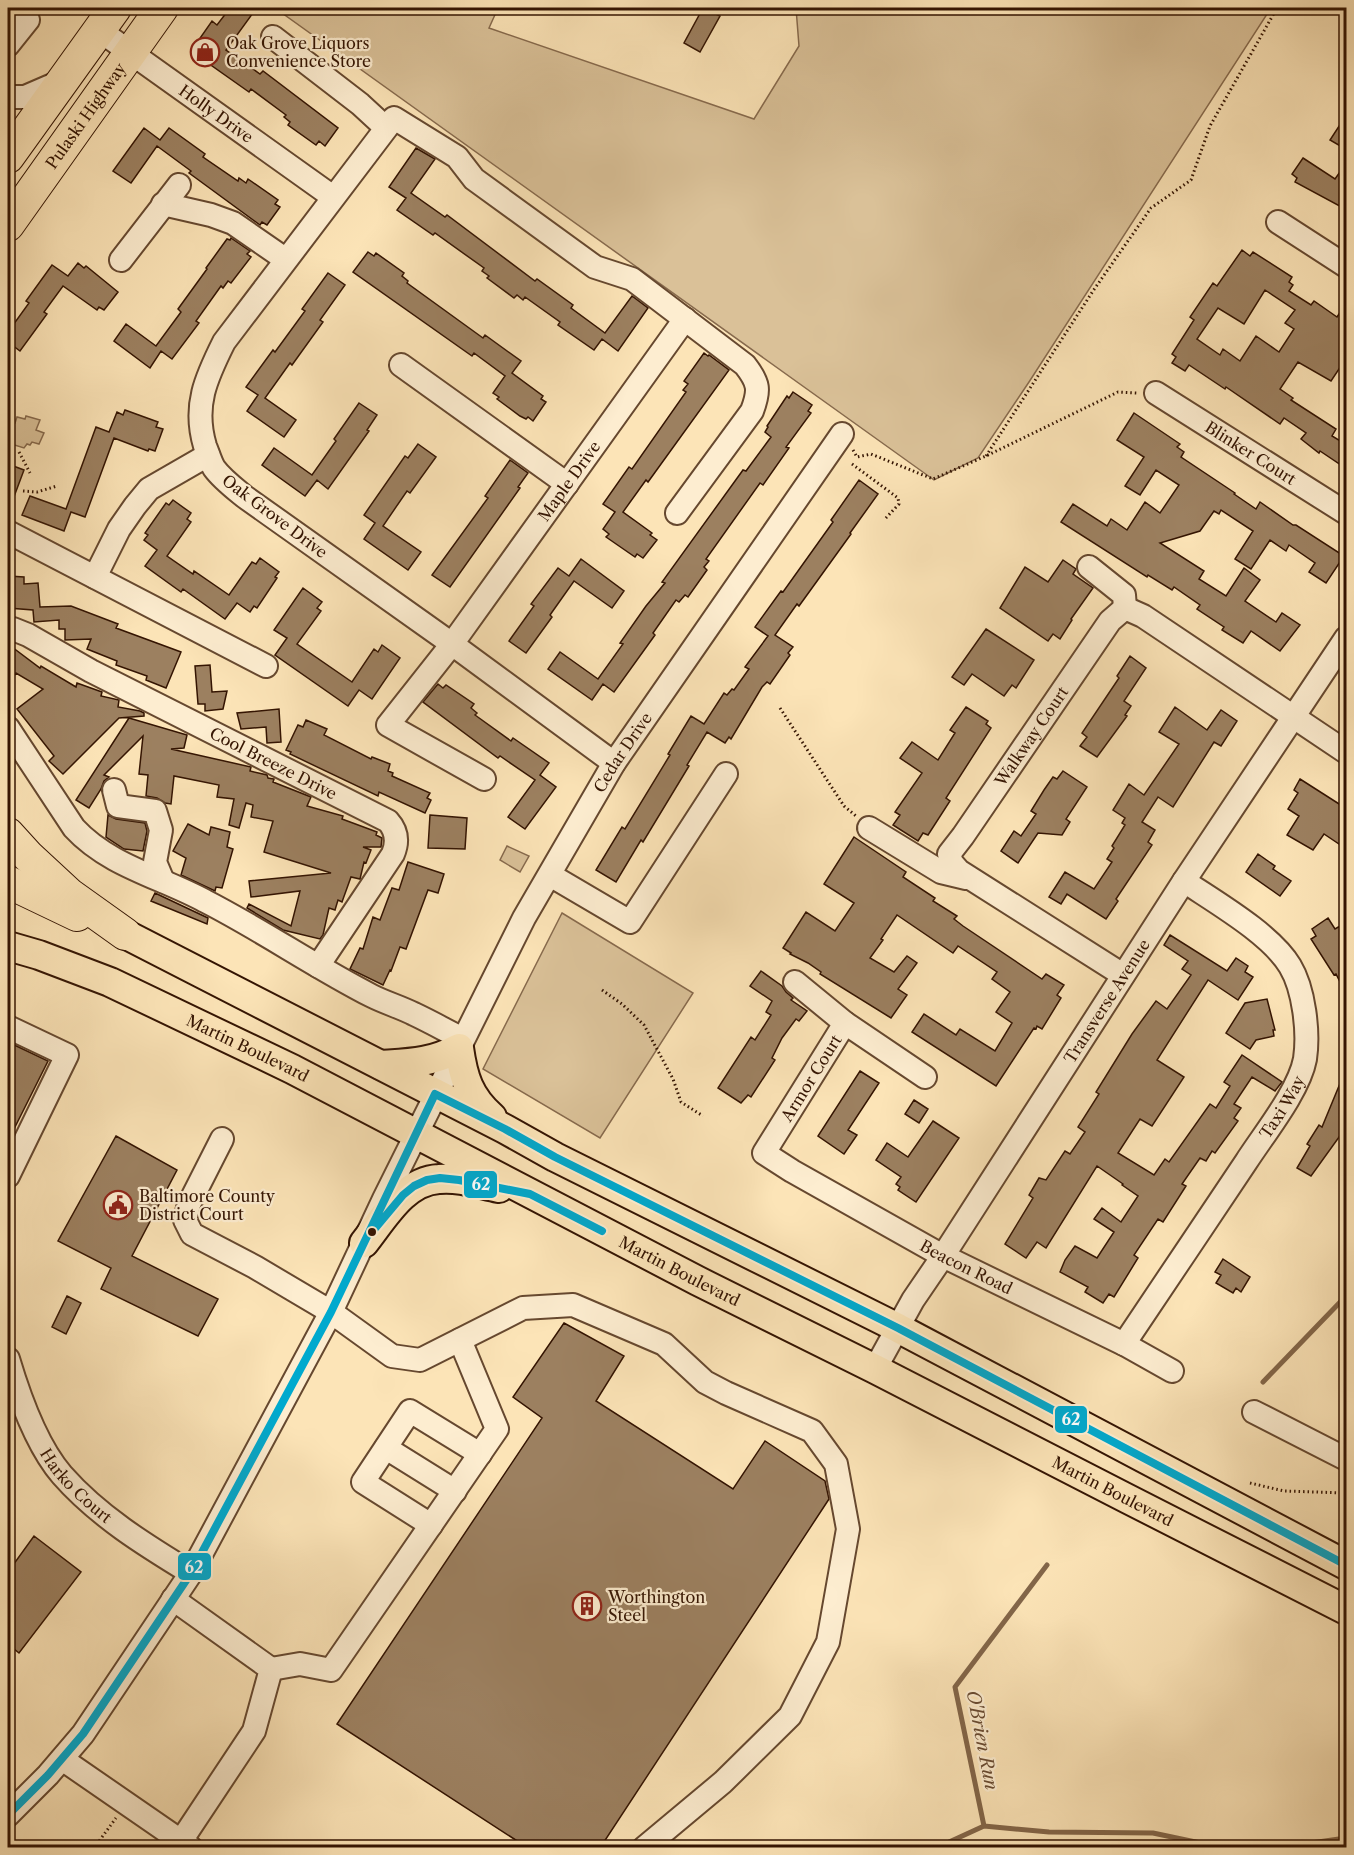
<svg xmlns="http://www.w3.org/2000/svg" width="1354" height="1855" viewBox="0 0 1354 1855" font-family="'Libre Caslon Text',serif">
<rect width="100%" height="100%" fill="#fce4b7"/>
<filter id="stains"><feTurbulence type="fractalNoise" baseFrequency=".00333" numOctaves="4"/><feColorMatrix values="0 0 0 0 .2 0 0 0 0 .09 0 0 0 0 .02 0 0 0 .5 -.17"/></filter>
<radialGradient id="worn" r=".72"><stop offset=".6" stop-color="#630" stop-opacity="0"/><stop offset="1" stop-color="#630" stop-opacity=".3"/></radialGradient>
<!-- green -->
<path fill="#dac198" stroke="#876a4d" stroke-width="1.5" d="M275,8H498L489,28L754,119L799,46L796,8H1271L1029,382L978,458L934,480Z
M26,416L40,420L36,430L44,433L39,444L32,442L30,445L27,444L24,448L8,443L14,426L10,425L11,422L15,423L17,417L25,419Z
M507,846L529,856L520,872L500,860Z
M562,913L693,993L600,1138L483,1069Z"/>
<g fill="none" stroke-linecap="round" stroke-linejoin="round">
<!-- stream -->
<path stroke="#836649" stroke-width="5" d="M1263,1382L1346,1296
M984,1826L1049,1832L1153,1833L1224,1848
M936,1848L984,1826L955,1687L1047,1565
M1276,1848L1346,1838"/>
</g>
<!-- building -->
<path fill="#9c8060" stroke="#341402" stroke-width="1.5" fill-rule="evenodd" d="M230,8H246L253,13L226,50L260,74L263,71L338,128L325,146L319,141L316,145L288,125L290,122L284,117L286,115L251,89L249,92L191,51L212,21L217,25Z
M703,8L720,16L700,52L684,43Z
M1347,114V140L1342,147L1330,140Z
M144,128L160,140L169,128L205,154L203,157L238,181L239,178L246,183L248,179L278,200L275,204L280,207L267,225L262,222L260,225L189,173L191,171L157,146L131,183L113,171Z
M416,148L435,159L411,193L445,217L447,215L535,281L537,279L573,305L571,308L605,333L632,296L648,308L618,351L602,339L594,350L558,325L560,322L525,297L523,300L517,295L514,298L487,278L489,276L482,271L484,268L435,233L433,235L397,210L406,198L389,187Z
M1303,158L1335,179L1347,162V210L1295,182L1297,178L1292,174Z
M231,238L250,251L247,254L251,257L231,283L228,281L223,288L221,286L196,321L199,323L172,359L161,351L150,368L114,341L126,324L156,346L181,312L178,309L207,269L206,268L227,239L230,240Z
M1242,250L1250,256L1253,252L1292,277L1289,282L1293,285L1289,291L1311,305L1314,301L1337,317L1347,302V357L1331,381L1298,362L1280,389L1293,398L1291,400L1336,429L1332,436L1347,445V469L1320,451L1319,453L1301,439L1306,433L1284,418L1280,424L1226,387L1225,389L1189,365L1185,371L1172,363L1176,357L1172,354L1194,320L1190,317L1213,283L1217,286ZM1265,290L1295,310L1285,323L1294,329L1279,352L1256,336L1240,361L1223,349L1220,355L1197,339L1218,308L1244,324Z
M368,252L374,256L376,253L404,273L402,276L408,281L407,283L483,338L485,335L521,361L512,373L543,396L541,399L546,402L533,421L528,417L526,419L520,416L497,399L499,397L493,393L505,376L474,353L472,356L353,272Z
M78,263L84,268L86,266L118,292L104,310L99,307L97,310L63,286L44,312L47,314L20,351L8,342V332L29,303L26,301L52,265L68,276Z
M328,273L345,285L320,320L323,322L292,365L290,363L265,398L296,420L284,437L247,411L258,395L246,387L273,350L275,352L305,311L302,309Z
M704,353L708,356L709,355L729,370L648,482L646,480L623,512L652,533L650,535L657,540L643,558L637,554L635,557L606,537L609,534L603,529L615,512L603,504L629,467L632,469L686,392L683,390L688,384L684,381Z
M793,392L812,405L808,411L811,413L786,447L789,448L763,485L760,483L706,559L709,561L704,567L707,570L688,597L685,595L679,602L676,600L653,633L655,635L614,692L603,684L592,700L548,669L560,652L598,679L623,644L620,643L646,606L665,583L662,582L743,470L746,471L771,437L765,432L768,427L767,426L787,396L789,398Z
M359,403L377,415L367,430L369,431L328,489L317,480L305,496L262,465L274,448L312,475L336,441L334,439Z
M125,410L158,422L156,427L163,429L155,451L149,449L148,451L114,438L85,517L71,512L64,531L22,515L30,496L66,509L96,427L109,432L117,412L123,415Z
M1134,413L1180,444L1177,447L1184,452L1181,457L1235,493L1234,494L1256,509L1260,502L1293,525H1296L1344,556L1326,583L1309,572L1315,563L1289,545L1286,551L1270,540L1251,569L1235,559L1253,531L1221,510L1219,514L1214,511L1200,531L1160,543L1204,571L1199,579L1226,596L1244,568L1260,580L1245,601L1276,622L1282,613L1300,625L1280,651L1251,631L1243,643L1222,630L1224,627L1197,609L1200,605L1174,587L1172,590L1148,575L1147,577L1061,522L1073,504L1107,526L1111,519L1127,530L1145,502L1160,513L1179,485L1156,470L1140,495L1125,486L1144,457L1117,440Z
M418,444L436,457L410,493L407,491L383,526L421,552L408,570L364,539L375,523L364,515L405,456L408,458Z
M510,460L528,473L518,487L520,488L450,587L432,575L488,498L485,496Z
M8,464L24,470L9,510L8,509Z
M859,480L878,494L850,533L851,534L799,606L797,604L775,635L793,647L788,653L790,655L770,684L767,682L762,687L731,739L729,737L725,743L707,732L687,765L689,766L643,842L641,840L616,882L596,870L622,827L625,829L670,755L668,754L691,716L704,724L724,693L727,695L732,689L734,690L749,669L745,667L768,636L755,627L781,591L783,592L833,522L831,520Z
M173,500L191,513L187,519L191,522L167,556L193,574L194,571L229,595L252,562L256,564L260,558L279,572L275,577L277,578L257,608L254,606L250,612L237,603L225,619L183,589L181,592L145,566L157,550L144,540L148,535L145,533L166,503L169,505Z
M581,559L624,591L612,608L574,581L550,615L552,617L526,653L509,641L534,606L531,604L558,568L569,576Z
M1063,560L1076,569L1073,574L1093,588L1071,619L1072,620L1060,639L1053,634L1048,641L1000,608L1025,567L1048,582Z
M8,576L24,577V584L38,583L40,607L71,606L118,624L116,628L181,652L166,688L146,680L147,676L116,665L117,661L87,649L91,639L65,640V629H59V620L34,622L33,610L8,608Z
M303,588L322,602L317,608L321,611L297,644L352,682L374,649L378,652L382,645L400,658L372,699L359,690L348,706L275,655L287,638L274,630Z
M986,629L1034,660L1016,688L1012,685L1004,696L972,674L964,685L952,677Z
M8,644L40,668L41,666L76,687L77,683L102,692L101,696L119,700L118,707L140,711L144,713V716L119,718L63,774L49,761L54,756L17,709L43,689L16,673L8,685Z
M1130,656L1146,668L1124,701L1131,706L1125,715L1127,716L1097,757L1080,746L1087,737L1082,733L1119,678L1117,676Z
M210,665L212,692L227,691L223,709L205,711V704H198L195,666Z
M438,684L443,688L446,685L474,704L471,708L477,713L475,715L511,741L513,738L549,763L540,775L556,787L525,829L508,817L535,780L500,756L498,758L423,702Z
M966,707L988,721L986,724L991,728L946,798L950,801L928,835L923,833L918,841L893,825L900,815L895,812L922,773L900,758L912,742L938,760L955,733L950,730Z
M1175,707L1207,730L1221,710L1237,721L1221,746L1214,742L1173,807L1158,797L1142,822L1155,830L1148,842L1152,845L1116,899L1118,901L1106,919L1067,894L1061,904L1049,897L1065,872L1094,889L1112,862L1107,859L1114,848L1112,846L1125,825L1122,823L1125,818L1113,810L1129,784L1144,795L1179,744L1159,732Z
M279,709L281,742L267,743L266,727L241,729L237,713Z
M129,718L187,735L184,748L171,749L251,767L250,771L267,775L268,778L274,779L273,782L311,797L307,806L343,816L342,819L377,832L376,835L382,838L381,847H363L371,850L366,863L364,862L360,879L351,877L342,902L338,900L335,910L329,908L323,935L320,939L283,930L247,908L249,904L291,926L300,891L251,897L249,881L331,873L264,852L273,821L251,817L253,805L246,803L239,828L229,825L234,799L217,797L219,785L174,776L171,804L165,803L157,798L146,796L148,775L139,774L143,736L104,775L109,777L104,781L101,789L89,808L76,800Z
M306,720L327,729L324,735L371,759L372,757L390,764L388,771L393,773L392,776L430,793L427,798L431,800L425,813L379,792L378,796L290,754L291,752L286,750L298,725L303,727Z
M1063,771L1087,787L1066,819L1070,822L1062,835L1038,833L1018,863L1001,851L1014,831L1021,836L1036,814L1031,811L1044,790L1053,777L1057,779Z
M1300,779L1347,809V832L1339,844L1324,834L1313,850L1287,835L1299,816L1288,809L1298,793L1294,790Z
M108,815L116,819L145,823L147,831L143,851L124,849L106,837Z
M430,815L467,818L465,849L428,848Z
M188,824L209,835L211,827L230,832L227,847L233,849L222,888L216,887L215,891L181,875L186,858L173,851Z
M854,837L906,872L903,877L935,898L933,901L957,916L954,919L963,926L1042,979L1046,974L1064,985L1057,995L1061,998L1042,1029L1037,1026L1036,1029L1034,1028L996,1086L912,1032L924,1014L956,1035L960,1029L995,1051L1012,1023L996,1012L1010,992L992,979L997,972L958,946L953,953L897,915L881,939L883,940L870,958L894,972L907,956L917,963L898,989L907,995L891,1018L820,974L821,972L808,963L790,954L791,953L783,948L806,912L835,931L854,903L824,884Z
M1258,854L1275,866L1273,869L1291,881L1280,896L1246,872Z
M408,862L444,874L438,893L428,890L406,949L400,947L391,971L390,970L383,985L350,969L360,948L363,949L373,917L380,920L392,888L399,890Z
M155,893L208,918L207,924L151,901Z
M1328,918L1335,929L1340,926L1347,936V996L1336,974L1334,975L1311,939L1316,936L1312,929Z
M1170,935L1227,971L1236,958L1248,966L1245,972L1253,977L1238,1000L1208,980L1157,1060L1184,1077L1152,1126L1140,1119L1118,1153L1154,1175L1165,1159L1169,1162L1210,1104L1216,1108L1230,1086L1224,1082L1242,1055L1282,1082L1275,1091L1252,1077L1234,1104L1241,1108L1234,1118L1238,1121L1215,1153L1212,1151L1206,1161L1200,1158L1182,1184L1186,1186L1163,1222L1158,1219L1134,1255L1138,1258L1114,1297L1109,1294L1103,1303L1085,1292L1088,1287L1060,1272L1065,1260L1075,1246L1097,1258L1114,1232L1094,1219L1102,1208L1121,1222L1138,1196L1122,1185L1123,1184L1097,1166L1046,1248L1037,1242L1026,1258L1005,1244L1033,1198L1029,1195L1039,1178L1046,1180L1065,1151L1070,1154L1085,1132L1078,1127L1099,1094L1096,1092L1132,1034L1156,1001L1167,1009L1191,975L1182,969L1188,961L1164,945Z
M761,971L782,986L786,992L793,998L791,1000L807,1011L799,1021L796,1019L782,1038L772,1058L775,1060L751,1097L748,1095L741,1103L718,1088L751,1037L755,1040L771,1015L766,1012L772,1001L750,986Z
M1267,999L1275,1030H1273L1274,1036L1256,1040L1250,1049L1226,1033L1245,1003Z
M8,1042L48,1061L8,1141Z
M1346,1069L1347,1126L1311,1176L1297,1168L1310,1146L1307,1144L1319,1125L1322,1127Z
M860,1071L879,1083L848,1130L857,1135L844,1154L818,1136Z
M914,1100L928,1109L919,1123L905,1114Z
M933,1121L959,1138L916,1202L898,1190L900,1187L896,1184L901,1177L876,1160L887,1143L908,1157Z
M116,1136L177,1170L132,1256L218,1299L198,1336L101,1289L111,1268L58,1241Z
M1223,1259L1250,1277L1241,1292L1236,1288L1233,1293L1216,1283L1221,1275L1215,1272Z
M67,1296L81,1303L66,1334L52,1327Z
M564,1323L624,1356L596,1401L733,1489L765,1441L825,1481L829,1499L600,1848H528L337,1724L542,1418L513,1397Z
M34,1536L81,1572L19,1653L8,1644V1572Z"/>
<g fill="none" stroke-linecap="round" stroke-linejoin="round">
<!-- minor casing -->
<g stroke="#66482f" stroke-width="26">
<g id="minor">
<path d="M8,9L28,20L8,45"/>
<path id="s1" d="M99,30L333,197"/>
<path d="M273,37L360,104L386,128"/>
<path d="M8,97H25L62,81"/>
<path d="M163,204L211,215L233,223L285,259"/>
<path d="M1278,222L1346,266"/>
<path d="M121,260L179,185"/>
<path d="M401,365L567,484"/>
<path id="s2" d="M1156,393L1346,513"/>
<path d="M8,532L266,666"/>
<path d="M1089,567L1124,595L1125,608"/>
<path d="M95,577L119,529L135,506L149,489L208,455"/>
<path id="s3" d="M8,629H13L28,635L91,671L388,821C397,831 398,842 393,854L318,966"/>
<path d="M8,728L74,828C109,866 161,877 205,901C262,930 315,967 372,996C386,1003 400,1007 414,1014C431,1022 447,1031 463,1039"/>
<path d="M614,763L452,644L245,497C234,488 222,479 214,468C210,461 208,453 205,446C193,406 206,378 224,342L394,118L457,157L474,179L595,267L632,279L745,365C759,383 760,390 752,411L677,513"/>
<path id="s4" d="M484,779L388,725L452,644L685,319"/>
<path d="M114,790L118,806L155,811L161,830L155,862L163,881"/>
<path d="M869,828L941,872L966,878"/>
<path d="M550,875L630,922L726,774"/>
<path id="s5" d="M1123,975L959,871L952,863L949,854L963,836L1110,621L1125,608L1143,616L1346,752"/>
<path d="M795,982L845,1023"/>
<path d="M8,1027L67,1055L8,1176"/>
<path id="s6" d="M925,1077L845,1023L764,1153L792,1171L943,1256L1124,1344L1172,1371"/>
<path d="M222,1139L189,1204L185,1220L192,1234L255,1267L331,1312L392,1356L420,1360L523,1308L573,1305L664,1344L705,1382L726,1393L812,1431L836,1464L848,1529L828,1642L790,1716L723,1782L644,1848"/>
<path id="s7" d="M1124,1344C1165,1283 1205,1223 1246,1162C1264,1134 1299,1091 1305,1059C1309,1032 1304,989 1290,966C1271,934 1215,902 1184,881"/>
<path id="s8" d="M8,1359C19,1396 36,1445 62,1475C98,1516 145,1545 191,1573"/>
<path id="s9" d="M875,1369L913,1300L943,1256L1184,881L1346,638"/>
<path d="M1254,1412L1346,1459"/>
<path d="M386,1448L455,1491"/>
<path d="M431,1525L363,1482L410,1411L480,1454"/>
<path d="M173,1599L271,1669L254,1731L181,1841"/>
<path d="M271,1669L300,1664L331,1670L497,1429L460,1340"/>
<path d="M62,1759L191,1848"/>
<path id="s10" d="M8,1815L48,1775L83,1734L191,1573L331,1312L384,1199L524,918L614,763L842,434"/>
</g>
</g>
<!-- major casing -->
<g stroke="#341402" stroke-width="32">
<g id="major">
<path d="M125,934L505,1129L555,1157L898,1328L1346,1565"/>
<path id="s11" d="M8,946L39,955L110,982L292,1069L698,1281L875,1369L1128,1499L1346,1610"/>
<path d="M381,1065C411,1063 431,1063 459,1048C463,1077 469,1097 492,1117"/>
<path d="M364,1243C384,1218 404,1181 439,1179C459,1177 479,1184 499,1188"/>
</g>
</g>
<!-- highway casing -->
<g stroke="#341402" stroke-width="34">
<g id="highway">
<path d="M8,157L115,8"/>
<path id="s12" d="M8,225L162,8"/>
<path d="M8,834L28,856L69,894L125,934"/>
<path d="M8,882L77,915"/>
</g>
</g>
<!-- path -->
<path stroke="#341402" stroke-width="3" stroke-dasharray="1.5 3" stroke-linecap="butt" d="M853,450L857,457L871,454L933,479L986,456L1118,392L1137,393
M19,452L30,473
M986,456L1093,291L1151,208L1191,180L1210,126L1277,8
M852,464L898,498L899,504L884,520
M23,491L37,492L57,486
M780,708L844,806L856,816
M602,990L622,1004L644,1025L673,1079L681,1102L703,1116
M1250,1483L1284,1491L1346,1493
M94,1848L116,1818"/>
<!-- minor -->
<use href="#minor" stroke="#fdedd0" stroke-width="22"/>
<!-- major -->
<use href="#major" stroke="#fce4b7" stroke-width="28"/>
<!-- highway -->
<use href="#highway" stroke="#fce4b7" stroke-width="32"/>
<!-- bus-1 casing -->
<g stroke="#fdedd0" stroke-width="12">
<path id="bus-1" d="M372,1232L403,1195L414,1186L427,1180L440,1178L459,1180L530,1194L602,1231
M8,1815L48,1775L83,1734L191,1573L331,1312L435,1094L505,1129L555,1157L898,1328L1346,1565"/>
</g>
<!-- bus-1 -->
<use href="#bus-1" stroke="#00a9ce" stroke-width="8"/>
</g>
<!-- icons -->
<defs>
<g id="shop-ring" transform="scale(1.5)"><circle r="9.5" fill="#fdedd0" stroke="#8f2418" stroke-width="1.5"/><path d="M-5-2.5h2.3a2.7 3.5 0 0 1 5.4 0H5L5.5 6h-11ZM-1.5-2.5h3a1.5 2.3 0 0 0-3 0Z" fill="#8f2418"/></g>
<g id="civic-ring" transform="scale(1.5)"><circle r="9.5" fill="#fdedd0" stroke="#8f2418" stroke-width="1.5"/><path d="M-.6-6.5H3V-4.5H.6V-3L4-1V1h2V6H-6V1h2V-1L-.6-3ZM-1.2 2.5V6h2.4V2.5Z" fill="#8f2418"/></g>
<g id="building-ring" transform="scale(1.5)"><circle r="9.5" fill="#fdedd0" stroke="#8f2418" stroke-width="1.5"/><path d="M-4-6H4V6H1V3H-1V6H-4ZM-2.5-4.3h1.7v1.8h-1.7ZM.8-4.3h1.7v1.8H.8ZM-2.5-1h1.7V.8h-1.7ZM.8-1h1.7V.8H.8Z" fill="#8f2418"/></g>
</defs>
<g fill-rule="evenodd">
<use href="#shop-ring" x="205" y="52"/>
<use href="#civic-ring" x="118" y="1205"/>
<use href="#building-ring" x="587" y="1606"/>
</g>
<!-- markers -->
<circle fill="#341402" stroke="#fdedd0" stroke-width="2" cx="372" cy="1232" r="5"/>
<g text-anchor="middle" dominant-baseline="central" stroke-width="4.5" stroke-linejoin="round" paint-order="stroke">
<!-- poi labels -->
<g font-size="16" fill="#341402" stroke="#fdedd0" text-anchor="start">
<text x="226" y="43">Oak Grove Liquors<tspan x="226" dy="18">Convenience Store</tspan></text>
<text x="139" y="1196">Baltimore County<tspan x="139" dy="18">District Court</tspan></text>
<text x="608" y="1597">Worthington<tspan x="608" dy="18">Steel</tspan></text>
</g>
<!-- street labels -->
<g font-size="16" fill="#341402" stroke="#fdedd0">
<text stroke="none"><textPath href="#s1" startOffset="144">Holly Drive</textPath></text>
<text stroke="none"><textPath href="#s12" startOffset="134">Pulaski Highway</textPath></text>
<text stroke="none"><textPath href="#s2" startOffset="112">Blinker Court</textPath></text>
<text stroke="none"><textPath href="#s4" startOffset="414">Maple Drive</textPath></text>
<text transform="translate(275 516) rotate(37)">Oak Grove Drive</text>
<text stroke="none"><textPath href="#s5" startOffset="358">Walkway Court</textPath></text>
<text stroke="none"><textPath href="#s10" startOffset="1232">Cedar Drive</textPath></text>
<text stroke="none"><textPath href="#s3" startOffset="298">Cool Breeze Drive</textPath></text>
<text stroke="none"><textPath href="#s9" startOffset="435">Transverse Avenue</textPath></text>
<text stroke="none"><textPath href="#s11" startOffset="261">Martin Boulevard</textPath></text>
<text transform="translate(811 1078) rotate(-58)">Armor Court</text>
<text stroke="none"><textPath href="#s7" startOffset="285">Taxi Way</textPath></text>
<text stroke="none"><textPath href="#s6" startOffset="482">Beacon Road</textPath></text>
<text stroke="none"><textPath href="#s11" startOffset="747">Martin Boulevard</textPath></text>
<text stroke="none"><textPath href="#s8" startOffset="146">Harko Court</textPath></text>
<text stroke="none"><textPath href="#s11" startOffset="1233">Martin Boulevard</textPath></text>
</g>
<!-- water labels -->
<g font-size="18" font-style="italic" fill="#694b32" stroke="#fdedd0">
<text transform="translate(982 1740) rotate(79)">O'Brien Run</text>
</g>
</g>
<g stroke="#fdedd0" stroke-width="2">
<rect x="463" y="1170" width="35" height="29" rx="6" fill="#00a9ce"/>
<rect x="1054" y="1405" width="34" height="29" rx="6" fill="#00a9ce"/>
<rect x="177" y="1552" width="35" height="29" rx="6" fill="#00a9ce"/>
</g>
<g font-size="16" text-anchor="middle" font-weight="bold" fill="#fff">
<text x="481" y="1190">62</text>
<text x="1071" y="1425">62</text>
<text x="194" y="1573">62</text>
</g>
<!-- margin -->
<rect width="1354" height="1855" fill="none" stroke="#fce4b7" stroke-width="30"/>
<rect x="9" y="9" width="1336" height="1837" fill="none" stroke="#341402" stroke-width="3"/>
<rect x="15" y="15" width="1324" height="1825" fill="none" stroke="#341402" stroke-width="1.5"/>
<rect width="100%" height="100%" filter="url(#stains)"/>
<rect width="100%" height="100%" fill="url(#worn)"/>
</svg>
